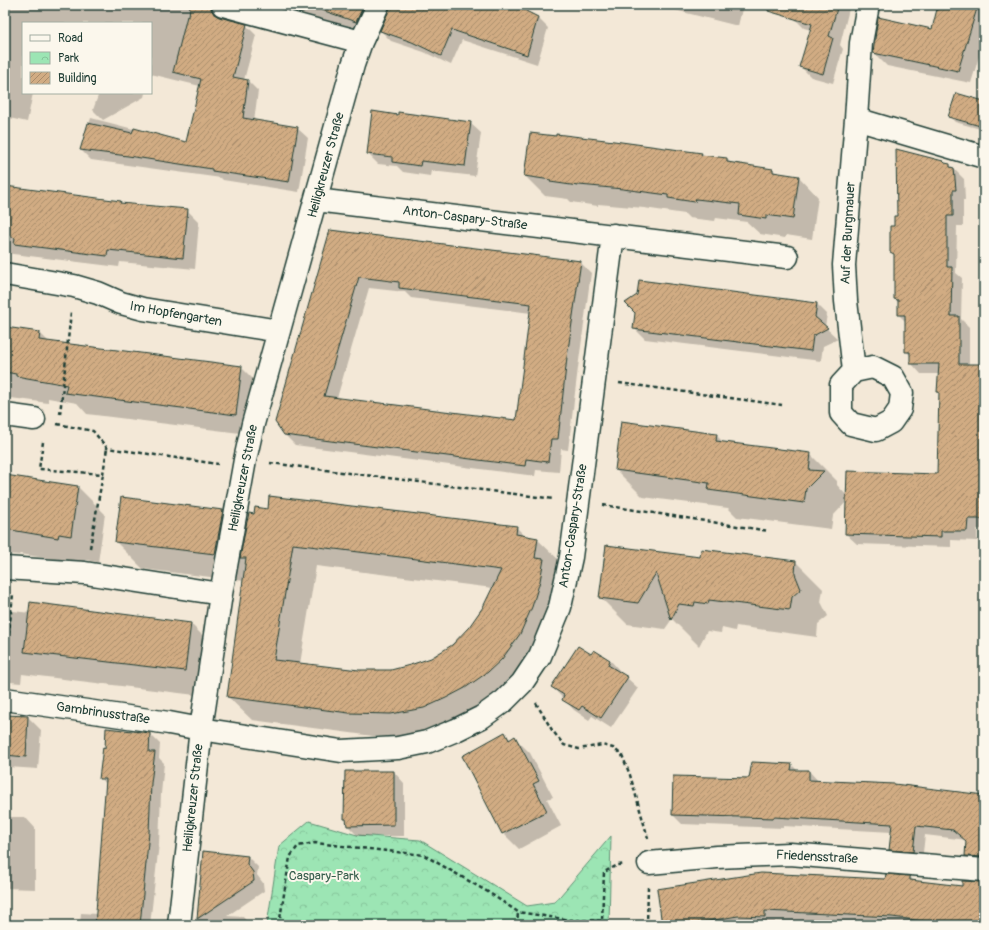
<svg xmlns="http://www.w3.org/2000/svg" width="989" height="930" viewBox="0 0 989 930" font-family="Pangolin,sans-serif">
<defs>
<pattern id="park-crowns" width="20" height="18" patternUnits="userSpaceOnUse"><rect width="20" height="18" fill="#9ce5b4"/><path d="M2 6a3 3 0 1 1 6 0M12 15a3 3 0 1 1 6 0" fill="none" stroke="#86c59b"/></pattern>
<pattern id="building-hatch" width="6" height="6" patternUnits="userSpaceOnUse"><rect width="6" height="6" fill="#d1ac83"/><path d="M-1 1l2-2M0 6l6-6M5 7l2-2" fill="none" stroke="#a98d6c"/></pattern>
</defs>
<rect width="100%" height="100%" fill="#f3e8d7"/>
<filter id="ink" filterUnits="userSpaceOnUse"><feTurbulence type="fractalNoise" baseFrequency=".025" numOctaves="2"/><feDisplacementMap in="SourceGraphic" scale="8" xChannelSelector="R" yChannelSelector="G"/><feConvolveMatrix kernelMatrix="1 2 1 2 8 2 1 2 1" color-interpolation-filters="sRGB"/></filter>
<g filter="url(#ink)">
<!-- park -->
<path fill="url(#park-crowns)" stroke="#5e9174" d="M309,821L357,835L420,840L527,906L555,902L611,836L609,925H267L279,846Z"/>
<!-- shadow -->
<path fill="#0003" fill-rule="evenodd" d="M26,5H226L221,12V18L246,25L256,35L244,80H247L258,91L254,121L297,128L308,138L299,192L223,180L221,178L91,160L81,150L91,118L187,143L200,86L151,74V23H23V93H33L27,122L5,117V9Z
M246,5H380L366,33L336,24L334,27Z
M391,5H514V6L538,18L548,28L537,64L462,40L451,65L424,52L391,41L381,31Z
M655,5H743L738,26Z
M797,5H850L840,45L843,49L833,83L811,77L801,67L811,30L804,28L794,18Z
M939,5H984V40L971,83L887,66L874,53L932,31Z
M99,93H145L144,97L103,120L93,110Z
M984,102V130L955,122L950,117Z
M470,123L481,133L475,176L431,171L430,176L403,172L397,166L378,164L368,154Z
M701,154L704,156L727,159L732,164L773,170L777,174L799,177L818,197L812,239L786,235L785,238L760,234L747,222L716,218L715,221L689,218L685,214L644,208L598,204V206L571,202L568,199L545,196L525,176Z
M950,165L964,179L965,200H963V226H957L956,273L962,278L961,319L969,327V365H984V529H977V541L951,540V547L857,544L846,534L847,501L833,516L831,529L737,517L728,508L643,497L616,470L716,435L724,443L810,454L837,481V485L847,496L938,475L940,393L938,392L939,374H921L911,363V356L906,351V322L899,315V303L895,299V255L891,251L898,217Z
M5,188L120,202L123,205L187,210L199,222L195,269L120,262L119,267L5,253Z
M331,231L580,262L591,273L578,368L568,450L561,449L559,472L536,470L535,476L295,445L284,434ZM369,288L405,292L411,298L531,313L516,421L337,398Z
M817,304L827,314L825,327L838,339L823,346L821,361L645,339L634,328Z
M5,328L40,333L50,343L241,367L262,388L256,435L87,414L77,403L48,398V403L11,398V399H5Z
M5,476L77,486L105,514L98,562L86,560L85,564L20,554L19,555L5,554Z
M122,498L223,511L246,533L516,527L526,537L537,539L561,562L555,631L511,695L414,737L373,736L252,720L228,697L244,581L143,569L116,542ZM316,566L493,588L483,608L470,628L452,646L431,659L391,671H359L300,664Z
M606,546L701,558L796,562L823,589L821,602L828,616L818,624L817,637L736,626L735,631L722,628L721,633L707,631L699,646L672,619L665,629L627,624L600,597Z
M5,610L30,613L191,624L218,651L212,697L22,674L21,683L10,682L8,690H5Z
M592,655L610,660L620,671L619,673L627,678L638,688L611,728L592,716L589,720L574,710L552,687Z
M5,716L28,717L41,730L38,769L8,767L7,777H5Z
M107,729L150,734L160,744L159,758L164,763L161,794L159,843L150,925H80L81,913L97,914L106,784L101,778Z
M505,733L511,740L515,738L530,753L553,797L547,799L561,826L519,849L503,833Z
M791,764L798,771H809L819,782L984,796V866L975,865L966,856L967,840L925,835L922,861L899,859L890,849L892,832L783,826V828L682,824L673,815L750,779Z
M394,772L404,783V836H358L348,826L347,821L345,818Z
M5,817H25L35,828V889L5,888Z
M204,852L247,856L258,867L257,875L263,883L264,891L227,916L243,917L250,925H197Z
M910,877L914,881L962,887L984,883V925H856L775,921V925H663L886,880Z"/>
<!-- building -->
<path fill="url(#building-hatch)" stroke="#1f3d34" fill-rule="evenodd" d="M190,5H211V9L214,14L219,17L247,24L233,77L248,80L243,118L298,127L289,182L212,171V169L128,156L80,150L88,123L132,133L134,128L186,142L201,79L173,72L187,16L189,17Z
M317,5H364L356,22L316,8Z
M390,5H514L538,17L527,55L452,30L441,56L412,42L380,31L389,10Z
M769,5H838L829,36L833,38L823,74L799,67L812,24L768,11Z
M938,5H978L958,71L873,53L878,17L932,29Z
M956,93L984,101V127L948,117Z
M372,111L398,115V112L471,122L465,166L421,161L420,166L392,162V157L367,154Z
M530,133L556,136V134L614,141L702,153L701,155L727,158V162L773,169V172L799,176L793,219L766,215V219L739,215L740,204L696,199L695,202L668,198V195L623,189L579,185L578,186L550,182L551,180L524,176Z
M896,149L943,161L945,163L950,164V167L954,168L956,190H953V216H947V267H952L951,316H959V364H984V519H968L967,531H941V537L845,534L847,471L937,474L939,392H937L939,364H910V352H905V315H898V300L894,299V254L890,252V226H894V216H897Z
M5,186L121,201L120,203L188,209L183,258L108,250L107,256L14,244L15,238L5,235Z
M330,230L581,261L567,357L558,439H551L548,462L526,459L525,466L284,435L275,422ZM359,277L399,282V288L531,304L516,420L324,396Z
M639,280L817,303L815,317L828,328L813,336L811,351L633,329L635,313L625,303L637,295Z
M5,327L40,332L39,340L242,366L236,415L65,393L67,385L16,376V374L5,372Z
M621,421L717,434L716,441L811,453L809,470L824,471L806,489L804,503L708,490L709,483L615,470Z
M5,475L78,486L71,536L59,534L58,538L5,529Z
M269,496L517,526L516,534L538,538L535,558L544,559L540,581L532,607L520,634L502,659L488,672L465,688L446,698L424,708L391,714L349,713L227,697L246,558H240L246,526L249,513L254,514L255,507L268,509ZM293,544L417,559L501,570L483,607L469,627L452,645L431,658L410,665L391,670H359L274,660Z
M121,497L223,510L215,554L115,542Z
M606,545L700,557L701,549L796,561L795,574L801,589L792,597L790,610L709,600L708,604L695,602L694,606L679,604L671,620L656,573L638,603L599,598Z
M30,602L191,623L185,671L24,652Z
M578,646L591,654L594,650L610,660L608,665L628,677L601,718L582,706L579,710L562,700L564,695L551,687Z
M5,715L28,716L26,757L5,755Z
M106,728L150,733L149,752H155L151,783L149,832L140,925H95L106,779H99L103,747L105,748Z
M505,732L509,740L515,736L539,781L533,784L547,811L502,834L462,756Z
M752,762L792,764L791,770H809V780L894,784L984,795V857L965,856L966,841L953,830L916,826L913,852L889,850L892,824L774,817V818L672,815L673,776L749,778Z
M345,771H394V825L347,826L346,819H344Z
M203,851L248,856L247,864L253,872L254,881L197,919Z
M761,873L885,879L886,874L910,876V880L962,886V881L984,882V925H955L892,917L765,911V917L738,916L684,925H662L657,889Z"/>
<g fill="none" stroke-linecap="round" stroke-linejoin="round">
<!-- minor casing -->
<g stroke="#1f3d34" stroke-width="25">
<path id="minor" d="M223,5L361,42
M856,119L984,157
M316,200L787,257
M5,274L74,286L98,293L121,303L143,309L279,331
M854,371L873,367L893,377L902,393L900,409L891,422L876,430L851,424L841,413V385L854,371L846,301L844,265L856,119L861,43L868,5
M5,415L34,419
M5,568L85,573L221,594
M5,699L169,723L201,729L341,751L398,748L427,742L456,730L482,717L504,701L522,683L540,656L560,607L571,557L613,235
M649,863L717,857L790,854L984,870
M179,925L201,729L221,594L245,460L253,424L353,65L361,42L378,5"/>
</g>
<!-- path -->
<path stroke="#1f3d34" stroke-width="2.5" stroke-dasharray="4 3" stroke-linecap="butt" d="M619,383L782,405
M60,414L71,312
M57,424L93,431L107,448L218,464
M43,442L39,469L103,474L107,448
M270,463L554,499
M603,505L769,531
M90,548L103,474
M5,669L13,594
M536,703L552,730L564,745L579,749L602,745L613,748L622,755L630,775L648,838
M279,925L290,857L298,846L315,843L424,855L488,892L518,912L570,920L602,921L604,872L618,865L625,864
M517,925L518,912
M647,925L648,887"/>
<!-- minor -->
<use href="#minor" stroke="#fbf7ec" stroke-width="22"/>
</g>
</g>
<g text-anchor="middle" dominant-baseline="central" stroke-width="4" stroke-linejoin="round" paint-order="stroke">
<!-- street labels -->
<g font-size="13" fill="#1f3d34" stroke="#fbf7ec">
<text transform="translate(326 165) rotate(-75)">Heiligkreuzer Straße</text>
<text transform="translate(465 218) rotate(7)">Anton-Caspary-Straße</text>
<text transform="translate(848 233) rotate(-87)">Auf der Burgmauer</text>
<text transform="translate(176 314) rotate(10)">Im Hopfengarten</text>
<text transform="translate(243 478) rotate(-79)">Heiligkreuzer Straße</text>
<text transform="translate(573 526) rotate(-81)">Anton-Caspary-Straße</text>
<text transform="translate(103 713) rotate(8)">Gambrinusstraße</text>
<text transform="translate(193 798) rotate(-84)">Heiligkreuzer Straße</text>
<text transform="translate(817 857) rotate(3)">Friedensstraße</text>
</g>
<!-- park labels -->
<g font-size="13" fill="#385f4e" stroke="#fbf7ec">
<text x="324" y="876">Caspary-Park</text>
</g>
</g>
<!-- margin -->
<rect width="989" height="930" fill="none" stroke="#fbf7ec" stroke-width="20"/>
<rect x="10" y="10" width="969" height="910" fill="none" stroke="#1f3d34" stroke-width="1.5" filter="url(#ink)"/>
<!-- legend -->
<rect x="22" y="22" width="130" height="72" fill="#fbf7ec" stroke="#a3ada2"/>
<rect x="30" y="35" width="20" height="6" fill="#fbf7ec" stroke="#a3ada2"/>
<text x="58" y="42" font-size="12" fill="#1f3d34">Road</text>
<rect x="30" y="52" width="20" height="12" fill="url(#park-crowns)" stroke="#a3ada2"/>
<text x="58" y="62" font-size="12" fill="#1f3d34">Park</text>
<rect x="30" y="72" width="20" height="12" fill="url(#building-hatch)" stroke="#a3ada2"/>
<text x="58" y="82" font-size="12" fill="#1f3d34">Building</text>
</svg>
